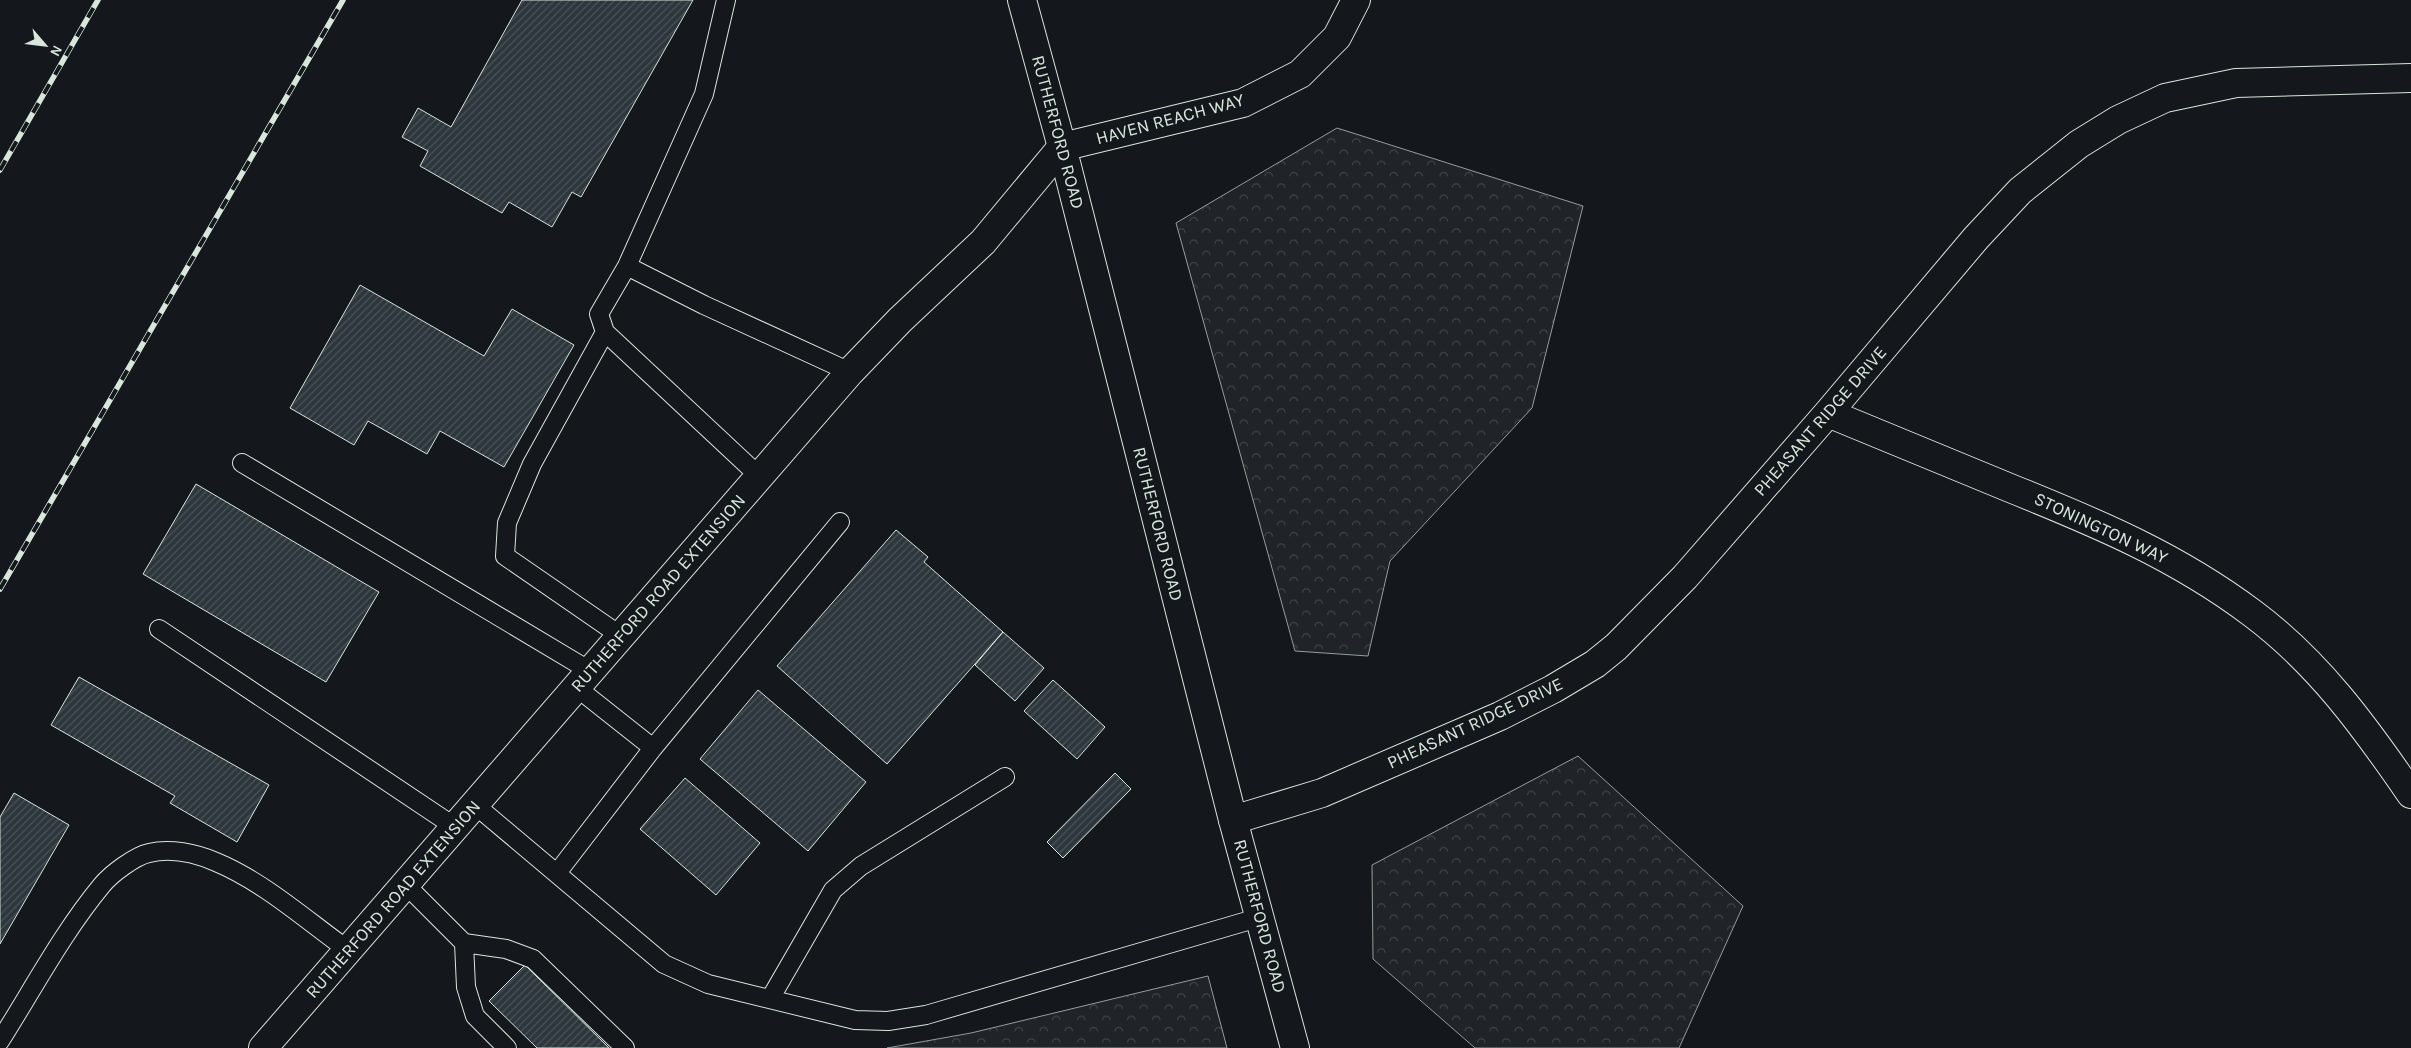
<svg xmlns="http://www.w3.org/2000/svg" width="2411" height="1048" viewBox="0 0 2411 1048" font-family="Karla,sans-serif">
<defs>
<pattern id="forest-crowns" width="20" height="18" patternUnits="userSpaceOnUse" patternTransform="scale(1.25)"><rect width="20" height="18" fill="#202428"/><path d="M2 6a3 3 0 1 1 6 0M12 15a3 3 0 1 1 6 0" fill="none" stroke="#404447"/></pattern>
<pattern id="building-hatch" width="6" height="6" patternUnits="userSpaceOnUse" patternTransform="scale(1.25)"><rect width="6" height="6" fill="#2c363c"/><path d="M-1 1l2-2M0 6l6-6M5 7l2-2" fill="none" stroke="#4a5358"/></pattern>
</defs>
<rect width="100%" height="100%" fill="#14181c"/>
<!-- forest -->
<path fill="url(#forest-crowns)" stroke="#939e99" d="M1337,128L1583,206L1532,408L1390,561L1368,656L1295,651L1176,223Z
M1578,756L1743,906L1679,1048H1475L1373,959L1372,865Z
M1208,976L1227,1048H887L971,1033Z"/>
<!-- building -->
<path fill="url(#building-hatch)" stroke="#d8e6dc" d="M522,0H693L581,197L572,192L552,227L509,202L502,213L420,166L428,151L402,137L418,108L451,127Z
M360,285L484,356L512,309L574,345L504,467L440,431L427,454L368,421L354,445L290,408Z
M196,484L379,592L326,682L143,574Z
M896,530L928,557L924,562L1003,632L887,764L777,666Z
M1003,632L1044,668L1015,701L975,665Z
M79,677L269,785L237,842L170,803L175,796L51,725Z
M1053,680L1105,727L1077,759L1024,711Z
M758,690L866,782L808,851L700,759Z
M1115,773L1131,789L1063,858L1047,842Z
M685,778L760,843L716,895L640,829Z
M14,793L69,825L0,944V817Z
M525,965L609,1048H537L489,1001Z"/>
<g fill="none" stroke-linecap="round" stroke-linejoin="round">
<!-- service casing -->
<g stroke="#d8e6dc" stroke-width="20">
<path id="service" d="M726,0L704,94L627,266L704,305L850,372
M627,266L599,314L605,332L759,476
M605,332L532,464L507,523L505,556L621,636
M242,463L590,671
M159,629L455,827
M576,687L653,748L840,522
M474,804L664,964L708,984L855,1020L888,1021L926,1015L1261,917
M557,873L653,748
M405,884L464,943L506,949L533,959L625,1048
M464,943L466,987L475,1016L507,1048
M770,999L833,890L861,866L1005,777
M0,1041C33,989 63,932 102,885C111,874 135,856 149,853C170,848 195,853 216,862C264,882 306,920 348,950"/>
</g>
<!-- minor casing -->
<g stroke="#d8e6dc" stroke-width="30">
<path id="minor" d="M1828,413C1889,438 1949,463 2010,488C2097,523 2176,556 2252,613C2318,662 2365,727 2411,794
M1233,820L1322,793L1500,716L1553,689L1595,664L1616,647L1685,577L1828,413L1976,238L2020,191L2079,144L2118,120L2165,98L2236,83L2411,78
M263,1048L850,372L900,320L983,242L1062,147L1243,103L1300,74L1337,37L1356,0"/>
</g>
<!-- tertiary casing -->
<g stroke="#d8e6dc" stroke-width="30">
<path id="tertiary" d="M1022,0L1062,147L1233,820L1295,1048"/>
</g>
<!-- service -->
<use href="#service" stroke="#14181c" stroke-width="18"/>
<!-- minor -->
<use href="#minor" stroke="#14181c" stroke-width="28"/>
<!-- tertiary -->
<use href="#tertiary" stroke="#14181c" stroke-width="28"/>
<!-- rail casing -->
<g stroke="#d8e6dc" stroke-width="5.5">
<path id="rail" d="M0,170L98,0
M0,589L343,0"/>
</g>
<!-- rail -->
<use href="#rail" stroke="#14181c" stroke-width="4" stroke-dasharray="11" stroke-linecap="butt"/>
</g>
<g text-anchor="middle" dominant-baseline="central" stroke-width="4" stroke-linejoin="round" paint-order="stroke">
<!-- street labels -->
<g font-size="18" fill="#d8e6dc" stroke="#14181c">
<text transform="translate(1170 119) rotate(-15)">HAVEN REACH WAY</text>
<text transform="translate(1058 132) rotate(75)">RUTHERFORD ROAD</text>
<text transform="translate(1820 421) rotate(-49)">PHEASANT RIDGE DRIVE</text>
<text transform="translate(1158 524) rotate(76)">RUTHERFORD ROAD</text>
<text transform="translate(2101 528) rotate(25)">STONINGTON WAY</text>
<text transform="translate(658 593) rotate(-49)">RUTHERFORD ROAD EXTENSION</text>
<text transform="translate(1475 723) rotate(-25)">PHEASANT RIDGE DRIVE</text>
<text transform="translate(393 899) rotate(-49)">RUTHERFORD ROAD EXTENSION</text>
<text transform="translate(1260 916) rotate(75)">RUTHERFORD ROAD</text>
</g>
</g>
<!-- north arrow -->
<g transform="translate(45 45) rotate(118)" stroke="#14181c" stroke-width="4" paint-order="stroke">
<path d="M0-4L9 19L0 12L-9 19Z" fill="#d8e6dc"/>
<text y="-8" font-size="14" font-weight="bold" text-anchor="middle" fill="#d8e6dc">N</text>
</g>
</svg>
